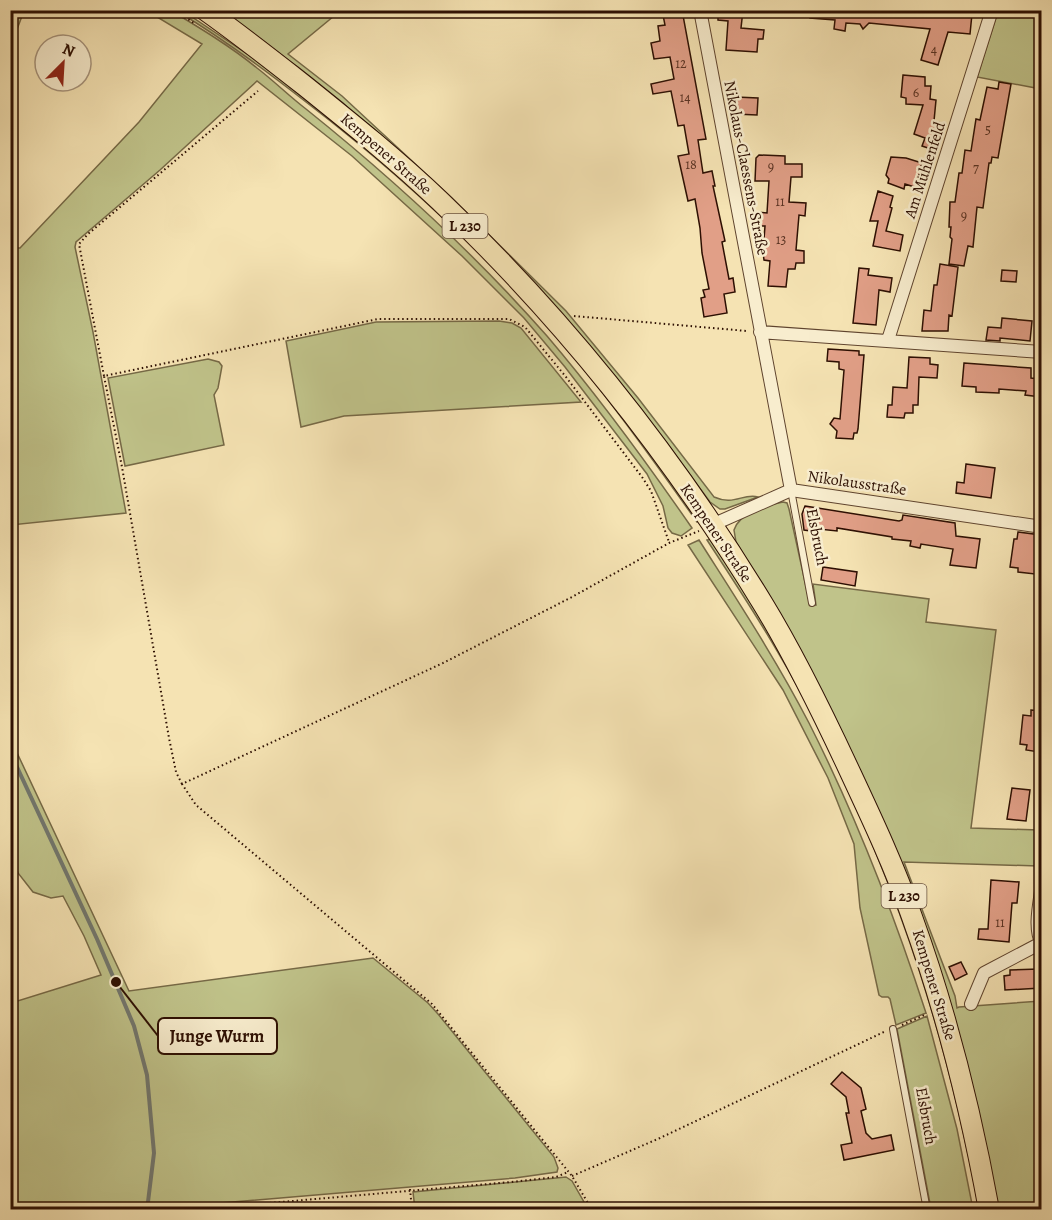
<svg xmlns="http://www.w3.org/2000/svg" width="1052" height="1220" viewBox="0 0 1052 1220" font-family="Alegreya,serif">
<rect width="100%" height="100%" fill="#f5e3b3"/>
<filter id="stains"><feTurbulence type="fractalNoise" baseFrequency=".00333" numOctaves="4"/><feColorMatrix values="0 0 0 0 .2 0 0 0 0 .09 0 0 0 0 .02 0 0 0 .5 -.17"/></filter>
<radialGradient id="worn" r=".72"><stop offset=".6" stop-color="#630" stop-opacity="0"/><stop offset="1" stop-color="#630" stop-opacity=".3"/></radialGradient>
<!-- green -->
<path fill="#c0c38a" stroke="#766946" stroke-width="1.5" d="M11,10L24,11L11,45L10,11Z
M170,10C200,28 230,46 257,68C274,81 289,96 306,109C392,178 474,253 547,336C599,397 647,463 692,528L681,536L672,533L668,528L663,506L647,474L565,367L524,318L462,256L352,156L257,81L160,170L76,242L75,247L93,332L126,513L11,525V248H20L139,122L202,44L147,11Z
M177,11H183L286,80L344,126L478,247L596,378L699,519L697,522C659,468 620,413 578,362C498,265 405,178 306,102C264,69 222,38 177,11Z
M218,11H340L288,54L342,96L452,198L566,311L638,398L714,497C734,506 743,493 758,497L725,509H720L710,502L662,437L390,150L343,103L298,67Z
M998,11H1041V89L977,77Z
M499,321L512,323L521,328L581,402L344,416L301,427L286,341L376,322Z
M208,359L219,362L222,366L218,388L214,395L224,445L125,466L108,378Z
M783,502L787,503L789,509L810,605H816L813,584L929,599L926,622L996,630L971,828L1039,830L1038,866L904,862L955,996L957,1008L959,1007L1041,1001V1209H997L956,1033L764,589L736,542L734,530C739,513 767,505 783,502Z
M711,539C752,603 793,667 827,735C852,783 873,835 892,886C932,992 961,1097 983,1209H979C966,1140 950,1070 929,1002C903,915 868,829 829,748C795,675 751,607 707,540Z
M699,540C737,600 776,659 809,723C856,816 894,914 926,1013L896,1025L890,999L888,997H882L879,995L860,908L854,844L828,778L783,690L688,545Z
M11,740L129,991L373,958L428,1003L438,1014L554,1157L558,1168L557,1172L515,1178L185,1206L171,1209H11V1003L101,975L84,936L63,896L51,898L33,892L18,873L11,852Z
M927,1016L957,1129L973,1209H931L897,1029Z
M566,1177L572,1181L588,1209H415L413,1192Z"/>
<g fill="none" stroke-linecap="round" stroke-linejoin="round">
<!-- stream -->
<path stroke="#72776e" stroke-width="4" d="M10,12L11,10
M10,752L97,939L134,1026L147,1075L154,1153L147,1210"/>
</g>
<!-- building -->
<path fill="#e19f87" stroke="#2d0f02" stroke-width="1.5" d="M662,10H682L706,139L698,140L703,173L712,171L715,186H713L725,241L722,242L729,279L733,278L735,292L724,294L727,313L704,317L701,298L705,297L703,290L709,289L702,253L700,228L695,199L688,201L678,156L689,154L684,125L678,126L671,91L653,94L651,84L674,79L670,57L654,59L651,43L660,41L658,26L665,25Z
M718,10H743L741,28L764,30L763,39H758L757,52L726,50L728,21L718,20Z
M810,10H921V13L945,16L946,12L972,14L970,34L948,32L938,65L921,60L930,29L869,23L863,29L860,24L846,23L845,31L834,29L835,20L810,18Z
M903,75L925,77V86H931L930,99L936,100L934,121L945,124L937,151L922,146L925,138L914,134L923,105L906,104V98L901,97Z
M999,82L1011,84L998,158L992,157L991,163H989L983,208L977,207L973,247L968,246L964,266L949,264L952,239L950,237L951,227H949L950,202H955L959,173H962L965,150L971,151L976,119L980,120L987,87L998,89Z
M736,97L758,98L757,115L735,114Z
M759,155L785,156V164H802V177H791L789,202L806,203L805,216L799,215L796,250L804,251V263H796L795,269H788L786,287L768,286L770,261L764,260L763,252L765,226H757L758,212L767,213L769,181H755L756,158Z
M891,157L906,158L922,163L919,172L926,174L921,189L905,184L904,189L888,183L889,179L886,175Z
M878,191L893,196L890,207L892,208L886,231L903,235L900,251L873,246L878,221H870Z
M940,264L958,267L952,316L949,315L948,331H922L924,310L931,311L934,285H937Z
M859,268L869,269L868,275L892,278L890,292L879,290L876,325L853,323Z
M1002,270L1017,271L1016,282L1001,281Z
M1002,318L1032,321L1030,341L1000,338V341L986,340L988,327L1001,328Z
M828,349L859,351V355H864L858,429L857,433H854L853,439L836,438L837,431L830,424L834,418L840,419L844,370L839,369V362L827,361Z
M909,357L930,358V364L938,365L937,378L919,377L918,405H913V413H905L904,418L887,417L888,405H892L893,387L907,388Z
M964,363L1031,368V378L1041,379V397L1025,395L1026,391L1012,390L999,389V393L976,392V387L962,386Z
M966,464L995,468L991,498L956,493L957,482L964,483Z
M805,506L899,521L902,520L903,515L955,523L956,536L980,539L976,568L950,565L953,549L921,544L920,548L910,546L911,541L892,539V537L837,528V531L819,529L818,532L804,530L802,514Z
M1018,532L1041,535V551H1038L1035,574L1018,572V568L1010,567L1014,539H1017Z
M823,567L857,572L855,586L821,580Z
M1031,710L1041,711V734L1039,752L1026,750L1027,745L1020,744L1023,715L1031,716Z
M1012,788L1030,790L1026,821L1007,819Z
M991,880L1019,882L1017,903H1012L1009,942L978,939L979,929H988Z
M961,962L967,974L955,980L949,967Z
M1039,969L1041,970V988L1005,990L1004,976L1010,975V970Z
M842,1072L861,1088L866,1109L861,1111L866,1133L872,1139L891,1135L894,1150L844,1160L841,1145L852,1143L846,1113H849L846,1097L831,1084Z"/>
<g fill="none" stroke-linecap="round" stroke-linejoin="round">
<!-- service casing -->
<g stroke="#5f442e" stroke-width="8">
<path id="service" d="M791,490L812,603
M893,1029L927,1210"/>
</g>
<!-- minor casing -->
<g stroke="#5f442e" stroke-width="14">
<path id="minor" d="M700,10L791,490
M760,332L1042,352
M888,340L992,10
M791,490L1042,527
M712,525L791,490
M1042,884C1040,902 1033,928 1042,944
M971,1004L984,973L1041,943"/>
</g>
<!-- primary casing -->
<g stroke="#2d0f02" stroke-width="22">
<path id="primary" d="M205,10C239,34 272,60 305,86C351,123 397,160 440,201C565,320 673,456 763,604C796,658 824,716 851,774C873,821 895,868 912,917C946,1011 971,1111 989,1210"/>
</g>
<!-- path -->
<path stroke="#2d0f02" stroke-width="2" stroke-dasharray="1.5 3" stroke-linecap="butt" d="M173,10L194,23
M574,316L747,331
M104,376L79,244L88,234L258,91
M182,784L176,772L169,738L122,467L104,376L378,319H509L525,327L566,377L642,477L651,491L669,542
M902,1025L927,1014
M572,1176L660,1138L886,1031
M410,1189L412,1210
M189,1210L511,1182L556,1177L568,1172
M592,1210L572,1176L432,1004L196,805L182,784L443,663L572,597L669,543L699,531"/>
<!-- service -->
<use href="#service" stroke="#f8edce" stroke-width="6"/>
<!-- minor -->
<use href="#minor" stroke="#f8edce" stroke-width="12"/>
<!-- primary -->
<use href="#primary" stroke="#f5e3b3" stroke-width="20"/>
</g>
<g text-anchor="middle" dominant-baseline="central" stroke-width="5" stroke-linejoin="round" paint-order="stroke">
<!-- number labels -->
<g font-size="14" fill="#5a3323">
<text x="934" y="49">4</text>
<text x="681" y="63">12</text>
<text x="916" y="92">6</text>
<text x="685" y="97">14</text>
<text x="988" y="129">5</text>
<text x="691" y="164">18</text>
<text x="771" y="166">9</text>
<text x="976" y="168">7</text>
<text x="780" y="201">11</text>
<text x="964" y="215">9</text>
<text x="781" y="239">13</text>
<text x="1000" y="922">11</text>
</g>
<!-- shield labels -->
<g fill="#f8edce" stroke="#6a523f" stroke-width="1.5">
<rect x="442.5" y="214" width="45" height="24" rx="4.5"/>
<rect x="881.5" y="884" width="45" height="24" rx="4.5"/>
</g>
<g font-size="15" font-weight="bold" fill="#2d0f02">
<text x="465" y="226">L 230</text>
<text x="904" y="896">L 230</text>
</g>
<!-- street labels -->
<g font-size="16" fill="#2d0f02" stroke="#f8edce">
<text transform="translate(386 154) rotate(41)">Kempener Straße</text>
<text transform="translate(746 168) rotate(79)">Nikolaus-Claessens-Straße</text>
<text transform="translate(925 170) rotate(-72)">Am Mühlenfeld</text>
<text transform="translate(857 483) rotate(8)">Nikolausstraße</text>
<text transform="translate(716 533) rotate(56)">Kempener Straße</text>
<text transform="translate(817 537) rotate(79)">Elsbruch</text>
<text transform="translate(934 985) rotate(73)">Kempener Straße</text>
<text transform="translate(926 1116) rotate(80)">Elsbruch</text>
</g>
</g>
<!-- callouts -->
<path fill="none" stroke="#2d0f02" stroke-width="2" d="M116 982L158 1036"/>
<circle fill="#2d0f02" stroke="#f8edce" stroke-width="2" cx="116" cy="982" r="6"/>
<rect fill="#f8edce" stroke="#2d0f02" stroke-width="2" x="158" y="1018" width="119" height="36" rx="6"/>
<g font-size="18" text-anchor="middle" font-weight="bold" fill="#2d0f02">
<text x="217" y="1042">Junge Wurm</text>
</g>
<!-- margin -->
<rect width="1052" height="1220" fill="none" stroke="#f5e3b3" stroke-width="36"/>
<rect x="12" y="12" width="1028" height="1196" fill="none" stroke="#2d0f02" stroke-width="3"/>
<rect x="18" y="18" width="1016" height="1184" fill="none" stroke="#2d0f02" stroke-width="1.5"/>
<!-- north arrow -->
<g transform="translate(63 63) rotate(24)"><circle r="28" fill="#f8edce" stroke="#a7947c" stroke-width="1.5"/>
<path d="M0-4.5L10 22L0 15L-10 22Z" fill="#8f2418"/>
<text y="-9" font-size="16" font-weight="bold" text-anchor="middle" fill="#2d0f02">N</text>
</g>
<rect width="100%" height="100%" filter="url(#stains)"/>
<rect width="100%" height="100%" fill="url(#worn)"/>
</svg>
